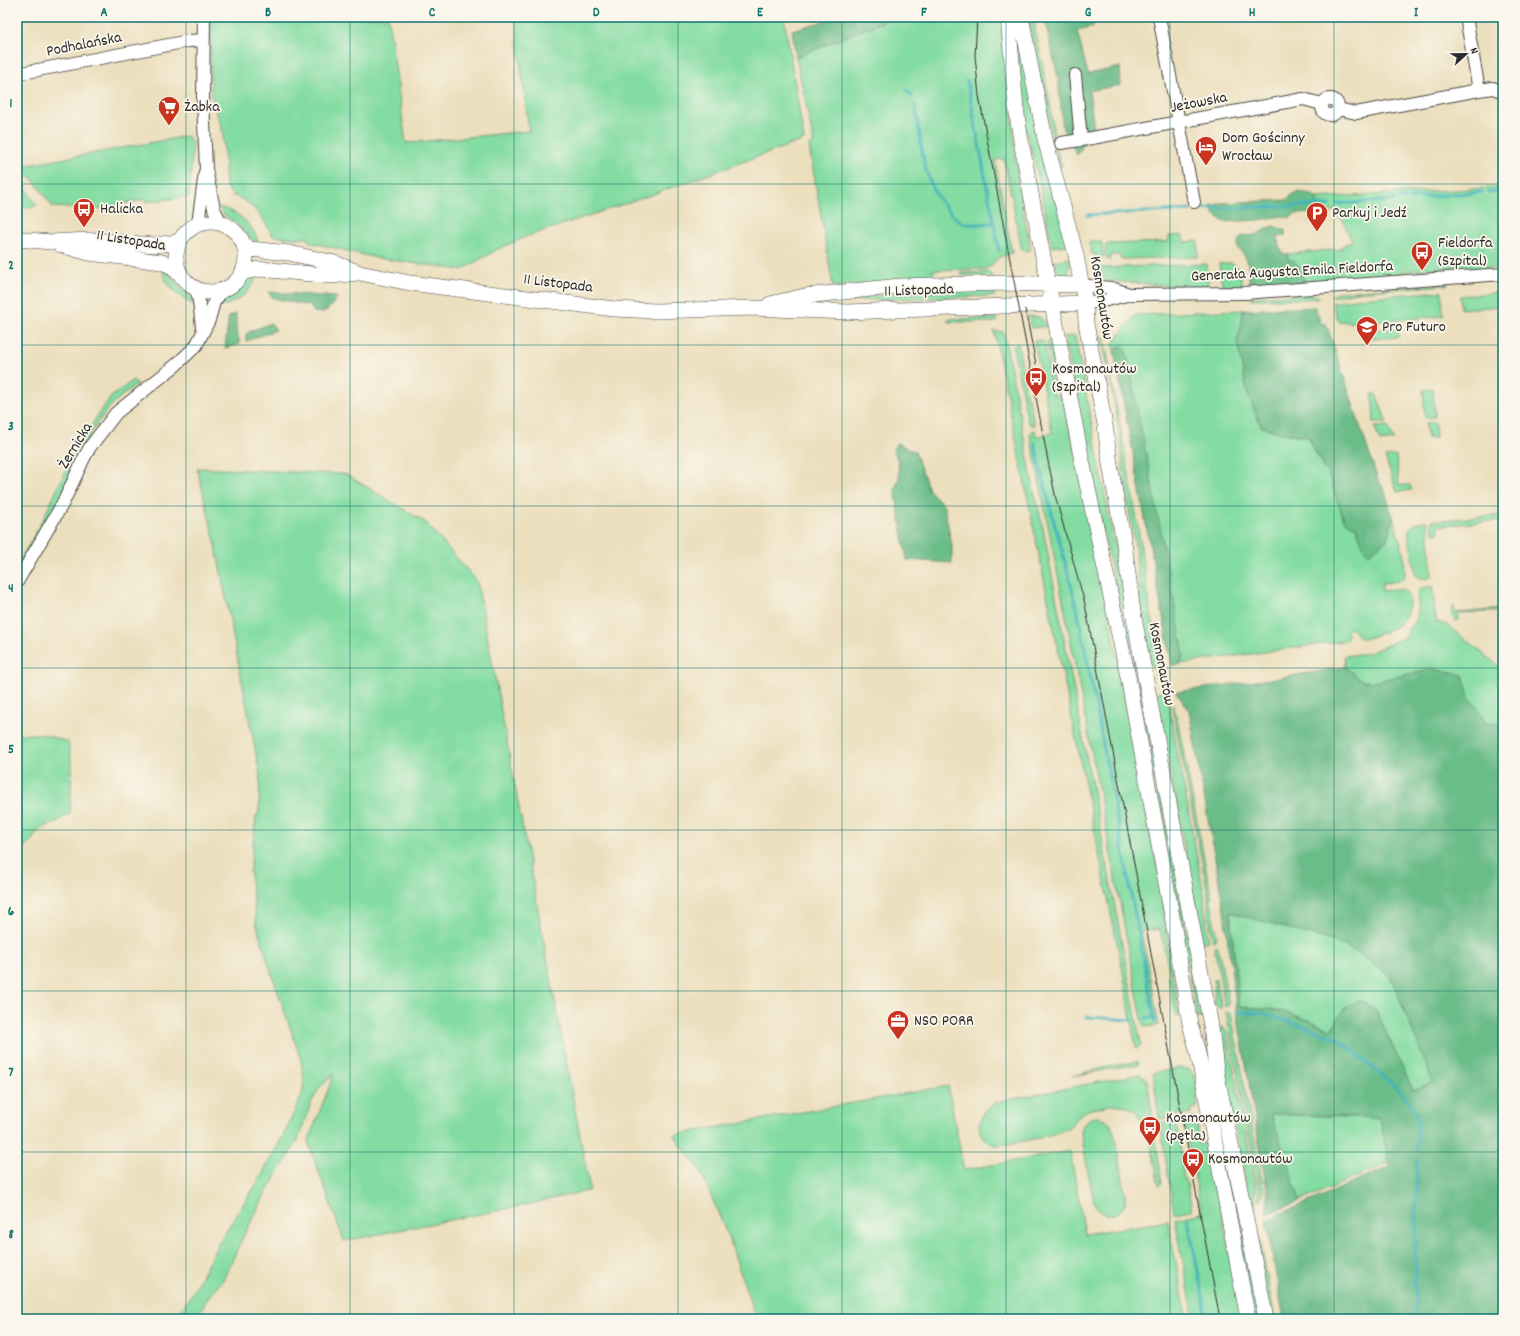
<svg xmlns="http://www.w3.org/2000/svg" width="1520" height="1336" viewBox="0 0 1520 1336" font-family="Dekko,sans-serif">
<rect width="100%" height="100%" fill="#fbf7ec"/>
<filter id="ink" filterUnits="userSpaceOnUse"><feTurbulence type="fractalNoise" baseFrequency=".025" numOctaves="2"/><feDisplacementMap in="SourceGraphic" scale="8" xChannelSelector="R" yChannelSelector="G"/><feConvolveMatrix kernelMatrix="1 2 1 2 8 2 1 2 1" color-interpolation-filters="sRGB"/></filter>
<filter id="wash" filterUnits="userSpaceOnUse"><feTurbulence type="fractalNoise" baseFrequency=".012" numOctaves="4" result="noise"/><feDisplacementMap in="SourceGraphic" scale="16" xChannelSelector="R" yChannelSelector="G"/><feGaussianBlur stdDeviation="0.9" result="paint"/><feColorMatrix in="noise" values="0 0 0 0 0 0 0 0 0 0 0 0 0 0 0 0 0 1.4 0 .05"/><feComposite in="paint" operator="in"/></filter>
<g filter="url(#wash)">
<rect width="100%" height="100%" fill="#ecdfbe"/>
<!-- green -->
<path fill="#83dca2" stroke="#578466" d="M210,17H388L406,143L529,131L515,17H784L804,140L651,195L528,236L498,249L462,270L377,258L309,242L308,238H294L273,236C265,221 251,199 233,196L226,187L223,132L211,97Z
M894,17H1004L1018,183L1031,250L1022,251L1004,159L995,160L1012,253L999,257L990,267L984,269L933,270V276L926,278L833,287L809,146L814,143L796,57Z
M1016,17L1068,245L1052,247L1038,175L1026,132L1022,113Z
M1028,17H1033C1039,49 1046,80 1051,112C1055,133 1052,145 1063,166L1061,167L1055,153Z
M187,136L193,144L189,197L170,199L146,202V199L97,209L53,207L23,166Z
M17,176L37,205L31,208L17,207Z
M1503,187V267L1455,271V267L1400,272L1401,276L1305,283C1301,269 1290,268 1287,254L1341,249L1345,244L1352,241L1342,219L1338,217L1340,215L1335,211L1320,212L1316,198Z
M218,207C238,211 255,225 259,246L251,240L245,232L236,223L224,215Z
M1182,235L1185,242L1198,241V257L1121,259L1120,255H1110L1111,260L1107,259C1105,255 1104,248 1107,244L1168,242L1169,236Z
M1090,241H1098L1102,243L1103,257L1101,259L1096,260L1095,254H1092L1089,244Z
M1070,258C1070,265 1069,272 1066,278H1061L1057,270L1055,261Z
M1231,263C1241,266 1241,277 1242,286L1224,287L1222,285L1219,264Z
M1207,264L1208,283L1204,288L1107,281L1106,280L1101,278L1098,268Z
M162,268C169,273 173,278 178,285C184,292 192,295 195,305C179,298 165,286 162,268Z
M987,272L990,273L992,277L961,275V273Z
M257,276C251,293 235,304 217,307C224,298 229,297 237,291C244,285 248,279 257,276Z
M1447,283V285L1357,292L1331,297L1337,292Z
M994,289L995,296L809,302L884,294Z
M1442,291L1443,316L1358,323L1338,321L1332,303L1359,298Z
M1503,292V306L1461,309L1460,296Z
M1313,294L1320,298C1297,300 1274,298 1251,299V297Z
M1243,310L1242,324L1237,341L1247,392L1261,426L1279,432L1309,437L1315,452L1323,464L1322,467L1328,473L1344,520L1357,528L1362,544L1387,540L1393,517L1404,556L1405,576C1401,583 1389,582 1382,583V591C1389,590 1399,587 1404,591C1415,598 1406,618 1399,624C1390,632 1376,635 1364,639L1360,638L1351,628L1346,631L1348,634L1346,640L1343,641L1172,665L1113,343L1135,315Z
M1028,316L1039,317L1049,326L1031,328Z
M997,318V322H948V319Z
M1398,328L1399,337L1373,339V330Z
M994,331L1003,332L1006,343L1034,490L1043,528L1141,1044L1138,1048H1136L1124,978Z
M1075,336L1137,663L1135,669L1133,668L1095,492L1064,337Z
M1102,337H1104L1138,526L1147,592L1161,667L1155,668L1151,666L1143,630L1135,543L1124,481L1120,436Z
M1052,339L1055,368L1052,369L1047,342L1049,340Z
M1042,340L1044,343L1054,396L1060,395L1067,415L1098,554L1164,905L1168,950L1180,1016L1176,1017L1168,976L1170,975L1160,929L1141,931L1159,1025L1147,1027L1143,1025L1066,616L1030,434L1032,431L1035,430L1036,437L1052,433L1034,341Z
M1018,343L1027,398H1029L1034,425H1031L1028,423L1013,347L1016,344Z
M133,380L138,384C88,415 82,458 56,505C44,527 30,549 17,570V566L42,521L71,460L97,416L111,397Z
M1433,389L1435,417L1425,418L1423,390Z
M1372,394H1376L1387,422H1374Z
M1435,422L1436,438H1427L1426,423Z
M1388,426L1394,440L1380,442L1375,427Z
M1396,456L1399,485H1410L1412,490L1397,492L1385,457Z
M197,468L345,474L425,522L477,581L590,1190L526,1205L344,1241L308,1142L334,1074L320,1087L311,1103L297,1142L266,1193L242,1239L223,1280L210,1295L197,1316V1319H175L192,1294L219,1242L259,1180L286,1130L302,1095L304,1081L301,1060L267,959L256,923L250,871L256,817L259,812L260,775L215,542Z
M1503,515V520L1438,526L1439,532L1433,533L1432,521Z
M1428,521L1432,577C1426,578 1419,581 1415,573C1414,565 1413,557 1411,548C1407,530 1406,523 1428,521Z
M1432,586L1436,622H1440L1442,625L1444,623L1503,669V721L1497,724H1485L1478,709L1469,698L1463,675L1457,673L1430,669L1373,682L1361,680L1345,667L1344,656L1369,653L1408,636L1406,632C1411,625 1417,620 1418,612C1420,596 1410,589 1432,586Z
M1452,607H1454L1455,613L1503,609V611L1458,614V620L1456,621L1451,616Z
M1136,683L1140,684L1203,1017L1197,1018Z
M1166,690L1204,894L1205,916L1209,941L1202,943L1156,694Z
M1172,706H1174L1177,718L1211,895L1213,917L1217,939L1213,941L1208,916V894Z
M17,734H42L68,742L72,765L70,813L58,821L39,830L29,844L17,849Z
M1230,912L1333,941L1361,954L1391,977L1433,1082L1413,1090L1375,1009L1345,1008L1331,1030L1311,1021L1282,1011L1239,1006Z
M1217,945L1218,947L1229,1005L1225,1007L1214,946Z
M1216,979L1222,1008H1220L1215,1005L1214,980Z
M1226,1012H1229L1231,1013L1264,1191L1261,1201H1259V1189Z
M1223,1027L1227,1033L1256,1188L1255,1206L1256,1217L1251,1212L1217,1028Z
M1138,1061L1139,1064L1072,1076L1102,1068Z
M1180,1068C1201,1068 1197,1093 1197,1108L1192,1109L1191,1113L1159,1119L1154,1080V1073Z
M1140,1074L1141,1077H1145L1147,1080L1153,1118L1151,1120L1142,1122C1135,1103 1118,1103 1101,1107C1096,1108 1089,1109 1084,1112C1076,1117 1073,1126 1064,1130C1053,1135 1006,1146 995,1145C992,1144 989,1143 987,1141C971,1129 983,1108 997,1102Z
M948,1086L964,1170L1070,1151L1085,1234L1168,1221L1187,1319H756L729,1239L701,1172L674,1135Z
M1270,1114L1380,1118L1389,1163L1300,1201Z
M1095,1117C1100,1117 1105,1118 1109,1122C1117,1130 1123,1181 1125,1195C1127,1210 1115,1218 1101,1213L1094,1203L1081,1134C1081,1125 1086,1119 1095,1117Z
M1195,1118L1200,1144L1206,1143L1211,1158L1242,1319H1194L1175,1219L1202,1213L1183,1120Z
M1175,1120L1183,1164L1182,1165L1184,1179H1186L1192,1210L1174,1213L1160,1123Z
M1152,1126L1154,1128L1162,1184L1159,1186L1148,1127Z
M1228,1175L1242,1221L1260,1319H1253Z
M1257,1224L1275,1319H1271L1255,1228Z"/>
<!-- forest -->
<path fill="#6abc88" stroke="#4a745a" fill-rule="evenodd" d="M840,17H894L796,57L792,30Z
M1044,17H1090L1094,27L1077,31L1088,74L1120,67L1121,85L1089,91L1094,128L1077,155L1063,129L1058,78Z
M1297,192L1312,194L1317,200L1320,212L1316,213L1294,214L1291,218L1282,216L1259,220L1224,222L1214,214L1210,206L1222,203L1287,200L1291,195Z
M1273,226L1285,230V236L1277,237L1279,246L1283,254H1287L1289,261L1293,260L1299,267L1305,283L1250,286C1247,271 1252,259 1238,249V241L1242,236L1255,235Z
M268,292L337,297C332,306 326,315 314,312L310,306L273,298Z
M1315,307L1321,324L1326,323L1378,480L1384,489L1393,517L1387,540L1369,554C1361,548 1360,537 1357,528L1344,520L1328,473L1322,467L1323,464L1315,452L1309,437L1279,432L1261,426L1247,392L1237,341L1242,324L1243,310Z
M236,314V327L240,344L225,348L229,316Z
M271,323L276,330L246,341V334L249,332Z
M1122,346L1127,353L1184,655L1180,664L1172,665L1114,350Z
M897,443L915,452L929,490L944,505L952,546V563L907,560L895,490L899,477L898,461L893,449Z
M1345,667L1361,680L1373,682L1430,669L1457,673L1463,675L1469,698L1478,709L1485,723L1497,724L1503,721V1319H1284L1266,1220L1390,1167L1380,1118L1271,1114L1300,1201L1266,1215L1268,1195L1236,1007L1224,910L1189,710L1176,692L1278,678ZM1230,912L1333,941L1361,954L1391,977L1433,1082L1413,1090L1375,1009L1360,1000L1345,1008L1331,1030L1311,1021L1282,1011L1239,1006Z"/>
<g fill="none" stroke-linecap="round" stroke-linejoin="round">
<!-- stream -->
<path stroke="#43b3bb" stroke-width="3" d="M967,81L999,250
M907,90L912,96
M915,105C923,144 919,180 949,211C953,215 957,221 963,223C971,226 984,223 993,223
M1488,192L1503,191
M1410,198L1482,192
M1400,199H1405
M1338,204L1394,200
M1202,209L1330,205
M1087,215L1190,210
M1035,443C1047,505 1068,565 1081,627L1155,1021
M1237,1013L1254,1012L1272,1016L1315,1030L1336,1038L1354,1052L1400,1091L1414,1107L1417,1116V1149
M1087,1017L1132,1020
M1146,1018L1154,1017
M1188,1219L1207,1319
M1415,1319L1417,1160"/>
</g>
</g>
<g filter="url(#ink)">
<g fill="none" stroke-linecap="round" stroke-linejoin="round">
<!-- minor casing -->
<g stroke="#484641" stroke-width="14">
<path id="minor" d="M204,17L203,99L206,169L214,209L221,223
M1159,17L1194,202
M1466,17L1479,90
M17,74L189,41L203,40
M1322 107a8 8 0 1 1 16 0a8 8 0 1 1-16 0Z
M1338,109L1356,113L1479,90L1493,88L1503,92
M1081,140L1303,99L1322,104
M1061,143L1081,140L1075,75
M198,224L205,172
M1081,285L1111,288L1129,294
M196,289C201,303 200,318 203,332
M1085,303L1099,302L1131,294L1244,293L1503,274
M17,582L63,503L84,458L90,447L116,413L176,365L196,346L209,320L214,302L223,290"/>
</g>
<!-- major casing -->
<g stroke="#484641" stroke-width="16">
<path id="major" d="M1008,17L1016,108L1021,141L1081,456L1128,677L1172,916L1190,1024L1198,1053L1248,1319
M1021,17L1045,139L1076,255L1085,303L1086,323L1105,425L1110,464L1124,543L1133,612L1211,1026L1216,1070L1266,1319
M176 257a35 35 0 1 1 70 0a35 35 0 1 1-70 0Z
M17,239L51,242L89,240L155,245L178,242
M61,245L89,253L162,262L171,266L180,275
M244,245L250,249L289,253L335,263L360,273L410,283L614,309L656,311L754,308L848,312L1085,303
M243,272L260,269L332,276L357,273
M770,304L805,296L900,286L1004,283L1081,285"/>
</g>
<!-- minor -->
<use href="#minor" stroke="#fff" stroke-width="12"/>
<!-- major -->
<use href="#major" stroke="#fff" stroke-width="15"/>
<!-- tram -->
<path stroke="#2b2b2b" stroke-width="1" d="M977,17L975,56L979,96L1048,461L1056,499L1085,604L1220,1319
M1025,309L1036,364"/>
</g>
</g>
<!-- grid -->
<path fill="none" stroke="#0f766e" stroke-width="1" stroke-opacity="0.55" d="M186,17V1319M350,17V1319M514,17V1319M678,17V1319M842,17V1319M1006,17V1319M1170,17V1319M1334,17V1319M17,184H1503M17,345H1503M17,506H1503M17,668H1503M17,830H1503M17,991H1503M17,1152H1503"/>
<!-- icons -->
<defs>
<g id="supermarket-pin" transform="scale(1.15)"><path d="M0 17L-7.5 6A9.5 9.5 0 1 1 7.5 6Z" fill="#c8321e" stroke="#fbf7ec"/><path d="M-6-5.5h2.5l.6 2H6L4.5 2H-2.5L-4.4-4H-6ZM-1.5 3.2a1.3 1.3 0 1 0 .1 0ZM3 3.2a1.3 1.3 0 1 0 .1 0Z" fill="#fff"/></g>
<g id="hotel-pin" transform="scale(1.15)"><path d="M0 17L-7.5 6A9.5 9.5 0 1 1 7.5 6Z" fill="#c8321e" stroke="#fbf7ec"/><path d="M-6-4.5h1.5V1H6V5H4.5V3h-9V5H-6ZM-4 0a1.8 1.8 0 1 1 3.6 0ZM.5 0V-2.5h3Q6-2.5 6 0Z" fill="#fff"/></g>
<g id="bus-pin" transform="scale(1.15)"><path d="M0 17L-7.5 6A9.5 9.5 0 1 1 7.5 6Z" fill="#c8321e" stroke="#fbf7ec"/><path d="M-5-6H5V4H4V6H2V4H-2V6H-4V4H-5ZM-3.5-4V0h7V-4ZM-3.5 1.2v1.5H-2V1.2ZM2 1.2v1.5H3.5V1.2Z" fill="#fff"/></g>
<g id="parking-pin" transform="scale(1.15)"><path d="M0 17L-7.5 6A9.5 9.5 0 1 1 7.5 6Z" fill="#c8321e" stroke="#fbf7ec"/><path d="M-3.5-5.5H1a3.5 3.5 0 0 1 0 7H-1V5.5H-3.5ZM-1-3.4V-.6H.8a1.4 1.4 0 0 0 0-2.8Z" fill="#fff"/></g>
<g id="school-pin" transform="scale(1.15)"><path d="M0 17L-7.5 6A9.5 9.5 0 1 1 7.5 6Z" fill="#c8321e" stroke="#fbf7ec"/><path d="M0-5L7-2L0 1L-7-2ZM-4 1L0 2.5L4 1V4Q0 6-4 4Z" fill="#fff"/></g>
<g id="office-pin" transform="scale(1.15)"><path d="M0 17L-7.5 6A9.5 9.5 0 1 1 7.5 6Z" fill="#c8321e" stroke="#fbf7ec"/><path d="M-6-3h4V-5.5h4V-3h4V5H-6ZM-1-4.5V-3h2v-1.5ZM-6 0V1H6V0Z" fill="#fff"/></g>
</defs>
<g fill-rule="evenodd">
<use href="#supermarket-pin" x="169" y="107"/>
<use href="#hotel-pin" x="1206" y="147"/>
<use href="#bus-pin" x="84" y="209"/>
<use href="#parking-pin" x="1317" y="213"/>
<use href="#bus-pin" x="1422" y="252"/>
<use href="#school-pin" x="1367" y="327"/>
<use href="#bus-pin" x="1036" y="378"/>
<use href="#office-pin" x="898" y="1021"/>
<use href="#bus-pin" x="1150" y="1127"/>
<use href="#bus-pin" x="1193" y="1159"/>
</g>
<g text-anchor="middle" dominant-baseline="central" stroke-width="3.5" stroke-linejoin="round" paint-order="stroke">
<!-- street labels -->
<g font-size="16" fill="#2b2b2b" stroke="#fbf7ec">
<text transform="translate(84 45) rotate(-11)">Podhalańska</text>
<text transform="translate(1199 103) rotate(-11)">Jeżowska</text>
<text transform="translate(131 241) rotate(9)">11 Listopada</text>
<text transform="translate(1292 272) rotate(-3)">Generała Augusta Emila Fieldorfa</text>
<text transform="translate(558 284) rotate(7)">11 Listopada</text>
<text transform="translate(919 291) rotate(-2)">11 Listopada</text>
<text transform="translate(1101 298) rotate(81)">Kosmonautów</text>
<text transform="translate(76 446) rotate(-59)">Żernicka</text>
<text transform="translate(1161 664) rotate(79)">Kosmonautów</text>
</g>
<!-- poi labels -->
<g font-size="16" fill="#2b2b2b" stroke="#fbf7ec" text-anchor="start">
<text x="184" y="107">Żabka</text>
<text x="1222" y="138">Dom Gościnny<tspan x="1222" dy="18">Wrocław</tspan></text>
<text x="100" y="209">Halicka</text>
<text x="1332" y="213">Parkuj i Jedź</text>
<text x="1438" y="243">Fieldorfa<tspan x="1438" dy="18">(Szpital)</tspan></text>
<text x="1382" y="327">Pro Futuro</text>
<text x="1052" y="369">Kosmonautów<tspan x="1052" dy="18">(Szpital)</tspan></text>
<text x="914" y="1021">NSO PORR</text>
<text x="1166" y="1118">Kosmonautów<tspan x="1166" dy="18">(pętla)</tspan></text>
<text x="1208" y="1159">Kosmonautów</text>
</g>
</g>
<!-- margin -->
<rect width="1520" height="1336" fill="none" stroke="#fbf7ec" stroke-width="44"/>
<!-- north arrow -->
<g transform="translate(1466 54) rotate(68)" stroke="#fbf7ec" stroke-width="3" paint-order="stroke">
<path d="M0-3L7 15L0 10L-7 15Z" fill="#2b2b2b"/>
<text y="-6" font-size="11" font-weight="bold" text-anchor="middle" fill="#2b2b2b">N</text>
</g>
<rect x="22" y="22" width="1476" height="1292" fill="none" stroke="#0f766e" stroke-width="1.5"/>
<g font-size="13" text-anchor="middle" font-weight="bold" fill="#0f766e">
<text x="104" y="16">A</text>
<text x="268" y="16">B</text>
<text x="432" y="16">C</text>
<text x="596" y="16">D</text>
<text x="760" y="16">E</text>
<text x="924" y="16">F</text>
<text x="1088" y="16">G</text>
<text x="1252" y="16">H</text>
<text x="1416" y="16">I</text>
<text x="11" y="107">1</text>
<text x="11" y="269">2</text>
<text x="11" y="430">3</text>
<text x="11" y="592">4</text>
<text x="11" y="753">5</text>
<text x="11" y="915">6</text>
<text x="11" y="1076">7</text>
<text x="11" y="1238">8</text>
</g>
</svg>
